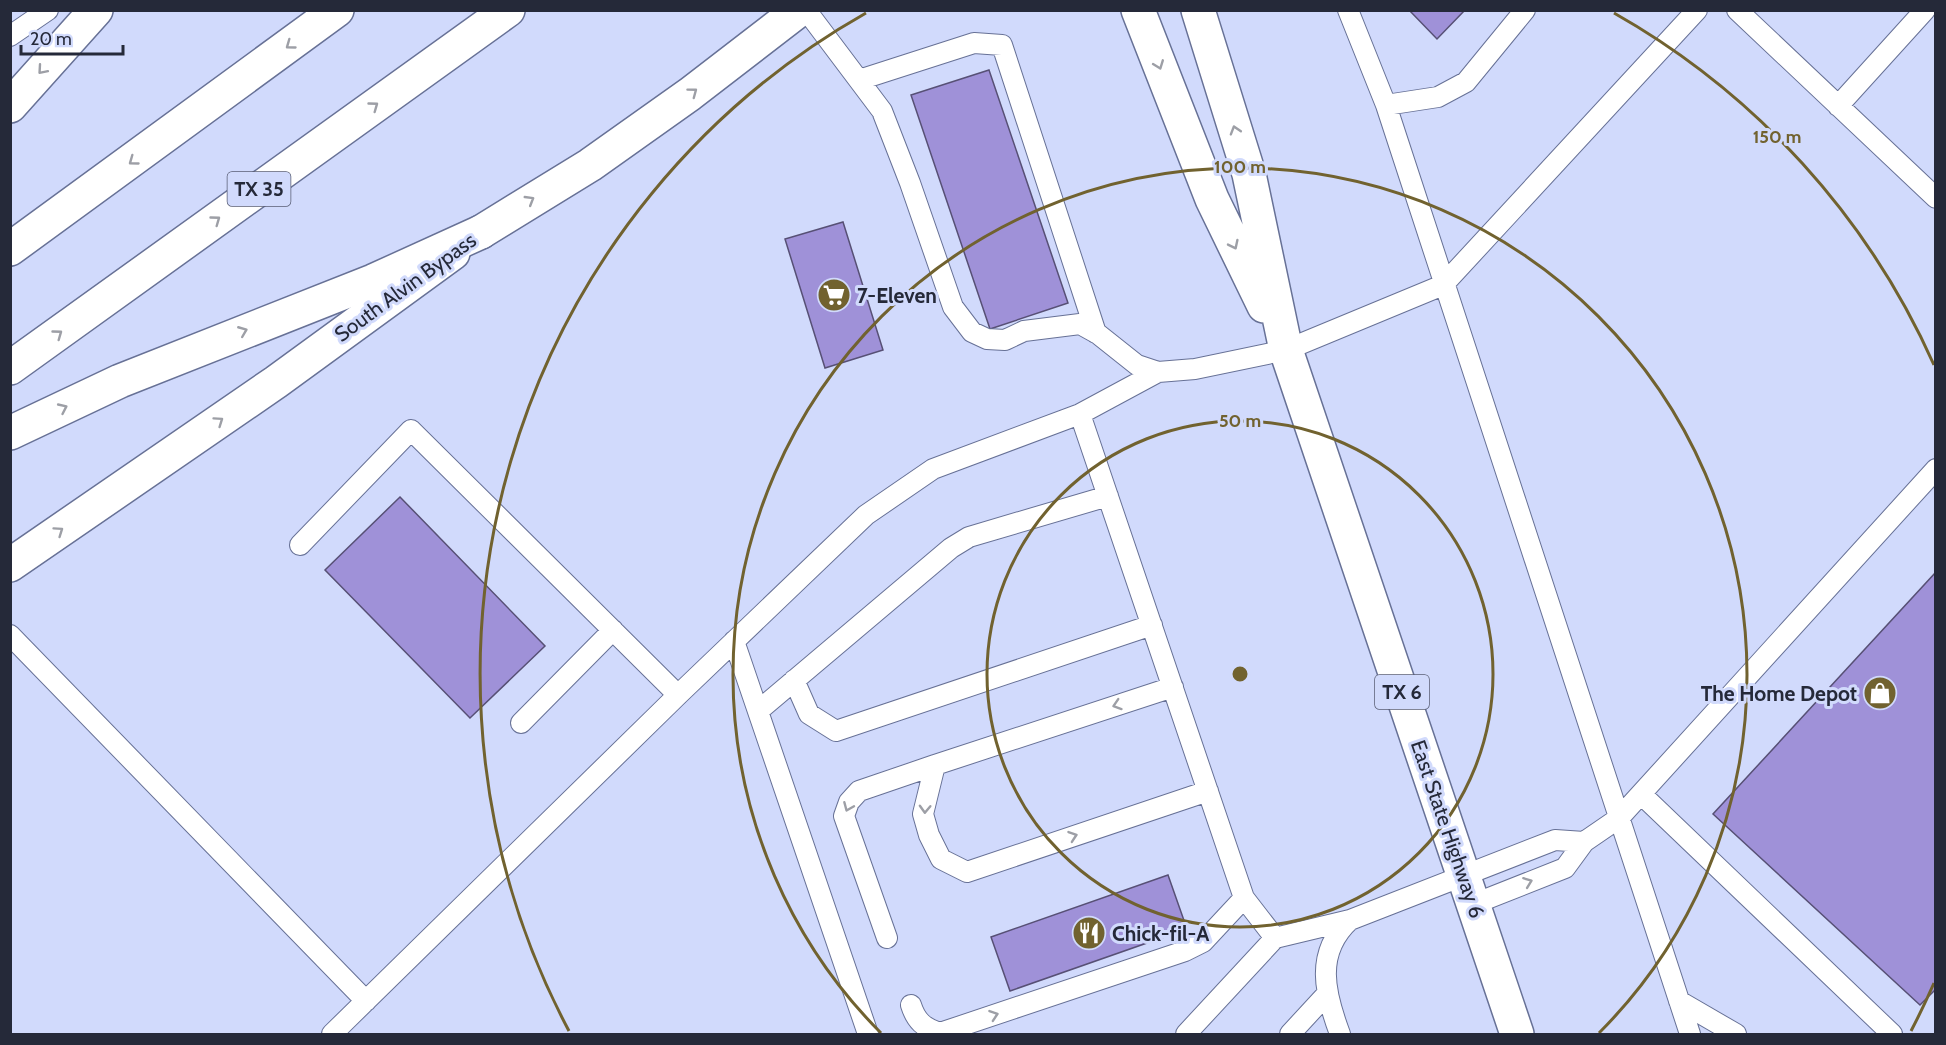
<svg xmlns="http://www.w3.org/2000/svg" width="1946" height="1045" viewBox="0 0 1946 1045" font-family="Cabin,sans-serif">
<rect width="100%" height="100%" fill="#d1dafc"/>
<!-- building -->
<path fill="#9f91d8" stroke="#575075" stroke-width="1.5" d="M1409,10H1465L1437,39Z
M989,70L1068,303L990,329L911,95Z
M843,222L883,350L825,368L785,239Z
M400,497L545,646L470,718L325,570Z
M1936,572V989L1920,1005L1713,814Z
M1168,875L1187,929L1010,991L991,937Z"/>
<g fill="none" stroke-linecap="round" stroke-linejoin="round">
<!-- lane casing -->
<g stroke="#677196" stroke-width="22">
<path id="lane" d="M806,10L882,111L910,183L953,307L972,332L987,339L1005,340L1024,331L1080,324L1098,334L1137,365L1158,372L1195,369L1286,350L1443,285L1697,10
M1348,10L1386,105L1690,1034
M1737,10L1936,198
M10,36L48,10
M859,80L974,43L1002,45L1096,333
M1386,105L1438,97L1466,82L1525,10
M1838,106L1925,10
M1080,414L1244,898L1275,938
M300,545L411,430L678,695
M10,635L366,1001
M734,641L868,1034
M794,680L809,714L836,731L1152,625
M1173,687L935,765L923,814L929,835L941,859L967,872L1208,791
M758,711L951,548L969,537L1108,496
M521,723L613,630
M1641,794L1892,1034
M1474,904L1565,868L1584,842L1619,818L1936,469
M887,938L844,816L849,802L859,791L935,765
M1679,1001L1736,1034
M911,1005C916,1021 924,1028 940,1033L1185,951L1203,942L1244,898
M332,1034L678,695L866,515L933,469L1080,414L1158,372
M1186,1034L1275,938L1350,920
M1290,1034L1326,995
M1340,1034C1325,994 1314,953 1350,920L1555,840L1584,842"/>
</g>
<!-- street casing -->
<g stroke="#677196" stroke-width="36">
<path id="street" d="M10,565L276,382L453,253"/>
</g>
<!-- secondary casing -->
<g stroke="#677196" stroke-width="36">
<path id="secondary" d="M481,232L590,165L690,94L799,10"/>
</g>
<!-- primary casing -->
<g stroke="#677196" stroke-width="36">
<path id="primary" d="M1138,10L1212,199L1264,306
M1198,10L1249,174L1286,350L1517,1034
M10,106L96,10
M10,249L337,10
M10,368L508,10
M10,433L120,381L373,281L481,232"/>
</g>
<!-- lane -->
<use href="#lane" stroke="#fff" stroke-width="20"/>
<!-- street -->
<use href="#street" stroke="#fff" stroke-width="33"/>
<!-- secondary -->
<use href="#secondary" stroke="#fff" stroke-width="33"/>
<!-- primary -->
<use href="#primary" stroke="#fff" stroke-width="33"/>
</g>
<!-- one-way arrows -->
<defs><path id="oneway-chevron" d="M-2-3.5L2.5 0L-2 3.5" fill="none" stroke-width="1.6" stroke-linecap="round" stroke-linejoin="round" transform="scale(1.5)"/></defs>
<g stroke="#9d9fa6">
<use href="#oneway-chevron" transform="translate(290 45) rotate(144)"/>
<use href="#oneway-chevron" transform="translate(1159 65) rotate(69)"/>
<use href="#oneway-chevron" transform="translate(42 70) rotate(131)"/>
<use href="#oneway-chevron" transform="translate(693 92) rotate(-37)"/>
<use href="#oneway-chevron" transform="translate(374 106) rotate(-36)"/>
<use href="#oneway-chevron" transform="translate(1235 130) rotate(-107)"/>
<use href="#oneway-chevron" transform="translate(133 161) rotate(144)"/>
<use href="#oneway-chevron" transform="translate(530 200) rotate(-31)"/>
<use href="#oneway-chevron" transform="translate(216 220) rotate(-36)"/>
<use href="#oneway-chevron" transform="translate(1234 245) rotate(64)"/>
<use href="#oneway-chevron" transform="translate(243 331) rotate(-22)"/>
<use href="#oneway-chevron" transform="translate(58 334) rotate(-36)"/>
<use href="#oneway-chevron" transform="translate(63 408) rotate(-25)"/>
<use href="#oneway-chevron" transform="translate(219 421) rotate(-35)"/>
<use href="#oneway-chevron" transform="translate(59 531) rotate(-35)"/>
<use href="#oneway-chevron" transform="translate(1117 705) rotate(162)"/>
<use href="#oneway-chevron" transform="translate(848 807) rotate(113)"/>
<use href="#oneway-chevron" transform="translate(925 809) rotate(92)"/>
<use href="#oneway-chevron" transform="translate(1073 836) rotate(-19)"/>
<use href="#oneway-chevron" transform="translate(1528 882) rotate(-21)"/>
<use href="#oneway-chevron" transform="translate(994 1015) rotate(-19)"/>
</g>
<!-- distance rings -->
<g fill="none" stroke="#71622f" stroke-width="3">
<circle cx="1240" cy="674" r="253"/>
<path d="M881 1033A507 507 0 1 1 1599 1033"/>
<path d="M1934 983A760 760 0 0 1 1911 1031M569 1031A760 760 0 0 1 866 13M1614 13A760 760 0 0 1 1934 365"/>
</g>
<!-- icons -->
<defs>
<g id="supermarket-disc" transform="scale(1.725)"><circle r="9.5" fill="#71622f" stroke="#d1dafc"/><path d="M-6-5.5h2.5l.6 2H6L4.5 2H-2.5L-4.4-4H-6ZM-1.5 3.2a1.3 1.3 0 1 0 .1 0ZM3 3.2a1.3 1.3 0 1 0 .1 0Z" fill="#fff"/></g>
<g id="shop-disc" transform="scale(1.725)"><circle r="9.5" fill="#71622f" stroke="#d1dafc"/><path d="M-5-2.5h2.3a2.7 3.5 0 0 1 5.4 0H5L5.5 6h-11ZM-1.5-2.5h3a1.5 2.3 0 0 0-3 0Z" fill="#fff"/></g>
<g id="restaurant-disc" transform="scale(1.725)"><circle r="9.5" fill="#71622f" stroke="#d1dafc"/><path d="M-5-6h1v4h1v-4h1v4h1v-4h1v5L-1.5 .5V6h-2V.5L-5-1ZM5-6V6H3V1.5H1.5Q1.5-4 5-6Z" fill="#fff"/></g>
</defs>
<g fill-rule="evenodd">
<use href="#supermarket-disc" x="834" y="295"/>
<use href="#shop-disc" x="1880" y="693"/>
<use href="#restaurant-disc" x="1089" y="933"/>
</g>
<g text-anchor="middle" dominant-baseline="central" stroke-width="6" stroke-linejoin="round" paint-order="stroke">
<!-- shield labels -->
<g fill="#d1dafc" stroke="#595e74" stroke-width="1.5">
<rect x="227.5" y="172" width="63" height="34" rx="4.5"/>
<rect x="1375" y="675" width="54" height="34" rx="4.5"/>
</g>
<g font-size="20" font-weight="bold" fill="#252939">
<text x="259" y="189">TX 35</text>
<text x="1402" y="692">TX 6</text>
</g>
<!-- street labels -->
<g font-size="21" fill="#252939" stroke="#d1dafc">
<text transform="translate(405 287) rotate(-36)">South Alvin Bypass</text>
<text transform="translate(1448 829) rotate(71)">East State Highway 6</text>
</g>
<!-- poi labels -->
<g font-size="21" font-weight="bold" fill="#252939" stroke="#d1dafc" text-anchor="start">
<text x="857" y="295">7-Eleven</text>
<text x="1857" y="693" text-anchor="end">The Home Depot</text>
<text x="1112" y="933">Chick-fil-A</text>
</g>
</g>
<circle cx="1240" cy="674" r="9" fill="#71622f" stroke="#d1dafc" stroke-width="3"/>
<g font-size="18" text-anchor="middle" font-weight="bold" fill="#71622f" stroke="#d1dafc" stroke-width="6" stroke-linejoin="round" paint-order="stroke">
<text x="1777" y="143">150 m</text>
<text x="1240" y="173">100 m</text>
<text x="1240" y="427">50 m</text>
</g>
<!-- border -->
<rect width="1946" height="1045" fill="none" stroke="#252939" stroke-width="24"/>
<!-- scale -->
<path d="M21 45v9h102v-9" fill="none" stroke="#252939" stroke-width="3"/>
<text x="30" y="45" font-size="18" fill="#252939" stroke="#d1dafc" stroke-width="4.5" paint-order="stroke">20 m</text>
</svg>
